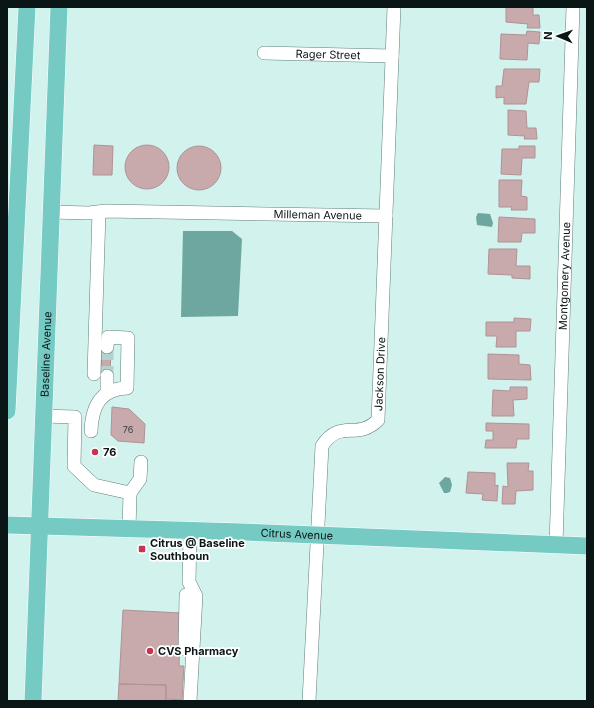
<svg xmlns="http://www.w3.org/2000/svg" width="594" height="708" viewBox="0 0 594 708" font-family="Inter,sans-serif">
<rect width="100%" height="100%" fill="#d1f2ed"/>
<!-- water -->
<path fill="#6da79f" d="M478,213L490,214L493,223L492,227L477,225L476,217Z
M183,231H232L242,239L238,316L181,317Z
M445,477L450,478L452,485L450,492L447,493H444L439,483Z"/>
<!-- building -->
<path fill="#c8aaac" stroke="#b09294" d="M506,7H533V15H539L540,28H527L528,24L506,22Z
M527,31L540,32L539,44L528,43L527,60L500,59L501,34L526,35Z
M504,69H540L539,82H529L526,104H504V97L496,98V86H502Z
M508,110L526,111L527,128H536L537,139H524L525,136L508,135Z
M94,145L113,146L112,175H93Z
M125 167a22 22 0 1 1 44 0a22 22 0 1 1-44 0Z
M177 168a22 22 0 1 1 44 0a22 22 0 1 1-44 0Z
M519,146H535V158H522L521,175L501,174L502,149H519Z
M499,180H522L521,196L527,197V210H511L512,207H499Z
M499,217L535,219V233H522L521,242H498Z
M489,249H517L516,266H530V279L512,278V275L488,274Z
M514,318L531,319L530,331H516V347H496L497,336H486V322H514Z
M102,347H111L110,377L101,376Z
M488,354L519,355V364L530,365L531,380L488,379Z
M510,387H527V399L513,400L514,416H492L493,390L510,391Z
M112,407L129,409L145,424L144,443L118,441L111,435Z
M486,423L529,424V439H517L516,448H485L486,440H493V431H486Z
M507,463H529L528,471H533V490L516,491L515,504H502L503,486L508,487Z
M468,472L495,473V486L498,485L497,501L482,500L483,494L466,493Z
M123,610L181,613L179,666H184L182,700L166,699V685L119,684Z
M119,684L166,685V701H118Z"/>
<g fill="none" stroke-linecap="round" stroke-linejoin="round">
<!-- minor-tunnel -->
<path stroke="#b3d1cd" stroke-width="13" stroke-dasharray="13 6" stroke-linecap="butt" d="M107,347V376"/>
<!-- minor casing -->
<g stroke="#617f7b" stroke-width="14">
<g id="minor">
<path id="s1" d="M264,53L392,56"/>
<path id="s2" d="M50,212L89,213L106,211L386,216"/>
<path d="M94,374L99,212"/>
<path d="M107,393V376"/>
<path d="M43,416L75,417L74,466L94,485L130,493L129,530"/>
<path d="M91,431C92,405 101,389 127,388L128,338L108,337L107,347"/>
<path d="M130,493L140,479L141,462"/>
<path id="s3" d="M556,545L573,7"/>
<path d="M185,649L186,595"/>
<path d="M190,701L196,596L189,582L190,530"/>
<path id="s4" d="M309,701L322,446C340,418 357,441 378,420L394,7"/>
</g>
</g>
<!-- major casing -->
<g stroke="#fff" stroke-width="18">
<g id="major">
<path d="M7,411L27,7"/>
<path id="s5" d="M7,525L242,532L587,546"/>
<path id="s6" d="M33,701C43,470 49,238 59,7"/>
</g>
</g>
<!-- minor -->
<use href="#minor" stroke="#fff" stroke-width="13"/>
<!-- major -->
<use href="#major" stroke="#75cac3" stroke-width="17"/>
</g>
<!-- markers -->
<g fill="#c53551" stroke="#fff" stroke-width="1.5">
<circle cx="95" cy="452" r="4"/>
<rect x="138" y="545" width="8" height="8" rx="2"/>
<circle cx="150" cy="651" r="4"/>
</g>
<g text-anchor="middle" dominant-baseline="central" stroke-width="3.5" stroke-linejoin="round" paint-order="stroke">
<!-- number labels -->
<g font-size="9" fill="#3a3b3b">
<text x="128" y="429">76</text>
</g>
<!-- street labels -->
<g font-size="11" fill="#0a1615" stroke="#fff">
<text stroke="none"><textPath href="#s1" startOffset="64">Rager Street</textPath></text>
<text stroke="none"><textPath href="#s2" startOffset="268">Milleman Avenue</textPath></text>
<text stroke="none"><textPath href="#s3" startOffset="269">Montgomery Avenue</textPath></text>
<text stroke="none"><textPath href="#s6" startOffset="347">Baseline Avenue</textPath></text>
<text stroke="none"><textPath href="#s4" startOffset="366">Jackson Drive</textPath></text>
<text stroke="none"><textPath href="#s5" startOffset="290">Citrus Avenue</textPath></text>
</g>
<!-- poi labels -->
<g font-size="11" font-weight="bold" fill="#0a1615" stroke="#fff" text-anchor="start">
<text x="103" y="452">76</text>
<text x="150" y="543">Citrus @ Baseline<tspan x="150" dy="13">Southboun</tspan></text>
<text x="158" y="651">CVS Pharmacy</text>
</g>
</g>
<!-- border -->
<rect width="594" height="708" fill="none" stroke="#0a1615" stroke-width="16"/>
<!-- north arrow -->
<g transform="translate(558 36) rotate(272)" stroke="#ffffff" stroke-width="3" paint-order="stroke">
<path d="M0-3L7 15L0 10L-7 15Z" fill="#0a1615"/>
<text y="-6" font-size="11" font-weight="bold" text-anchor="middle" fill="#0a1615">N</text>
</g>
</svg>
